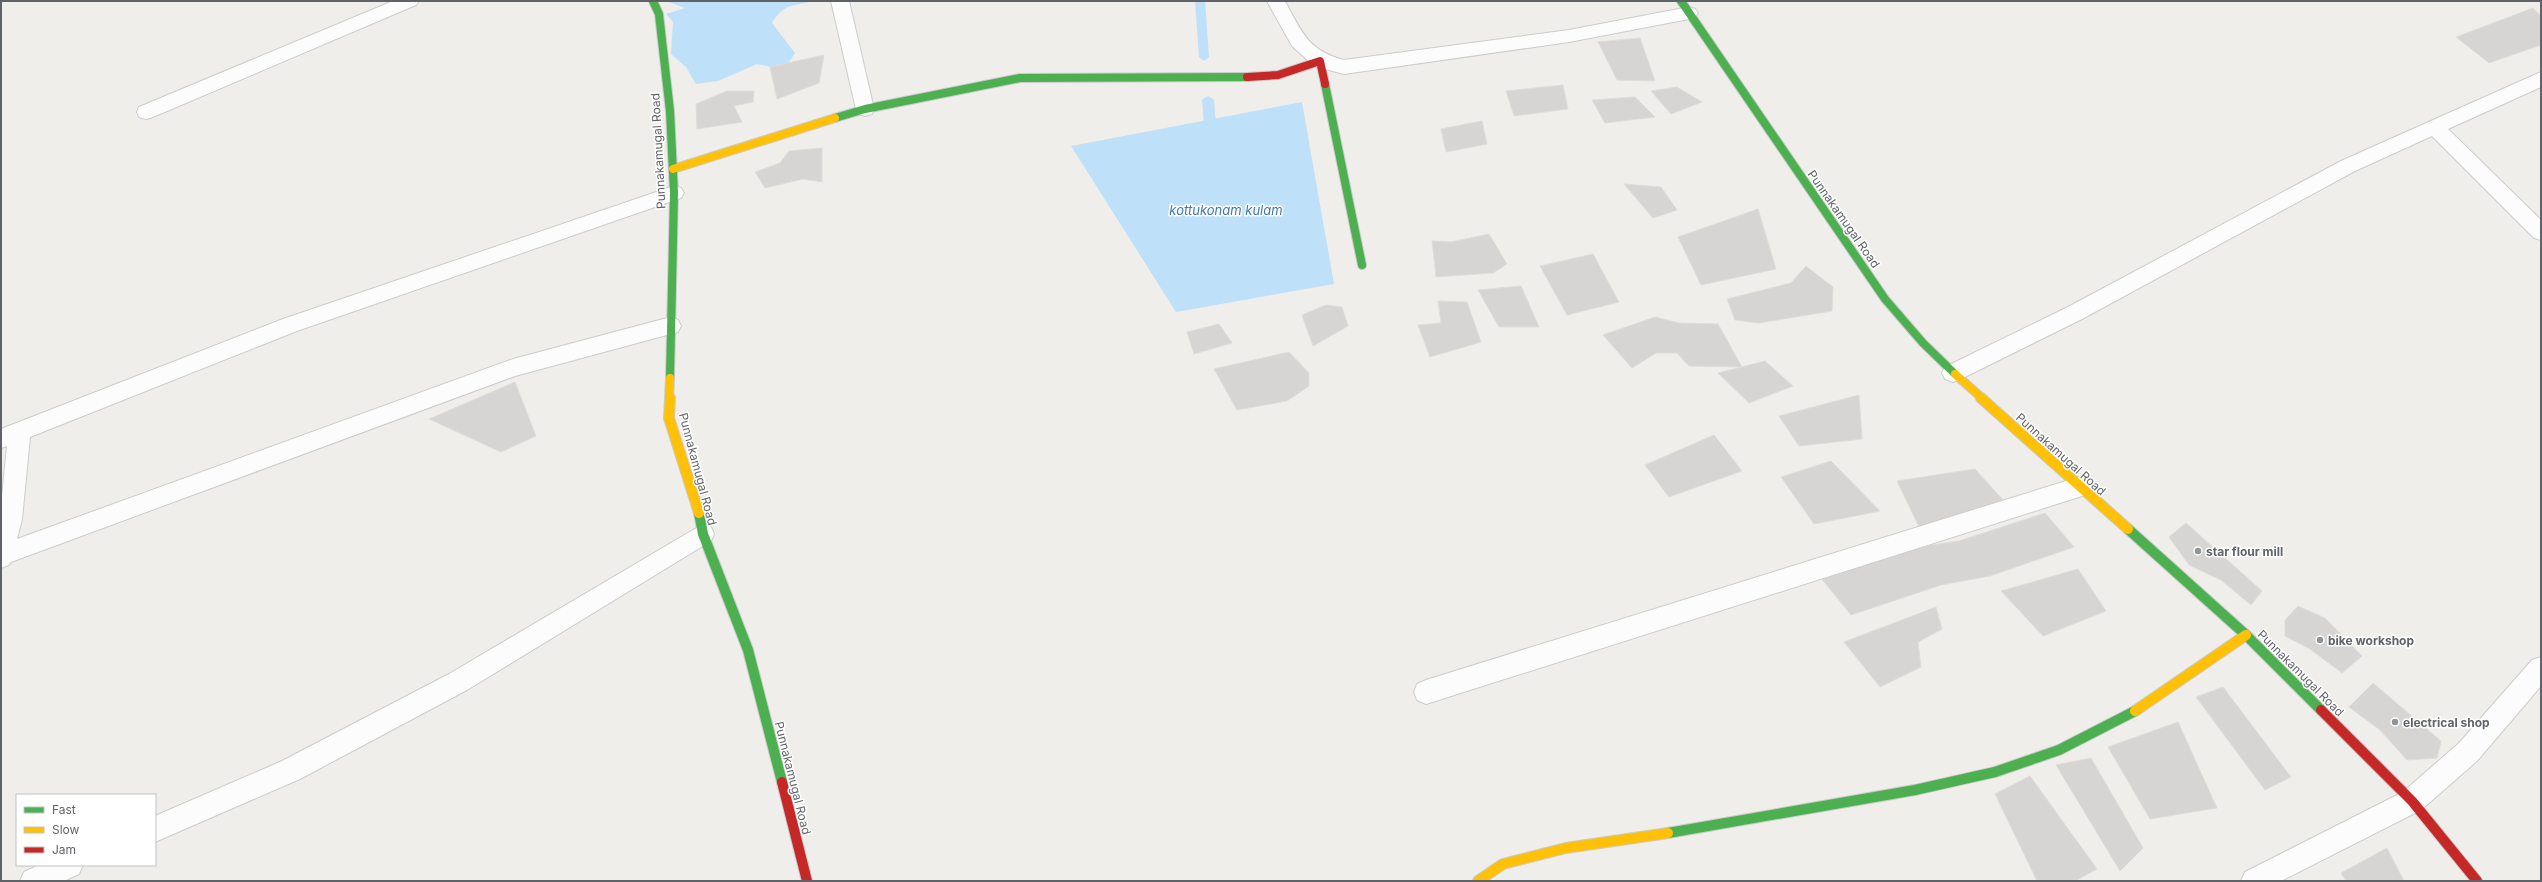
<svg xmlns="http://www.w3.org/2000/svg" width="2542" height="882" viewBox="0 0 2542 882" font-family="Inter,sans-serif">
<rect width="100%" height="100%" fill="#efeeea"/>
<!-- water -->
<path fill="#bfe0f9" d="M667,1H814C794,6 784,3 772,23L795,53L788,64L771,67L757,64L718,81L696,84L686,67L671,54L673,22L666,14L685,8Z
M1302,102L1334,284L1176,312L1071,146Z"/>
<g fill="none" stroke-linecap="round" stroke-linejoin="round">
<!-- stream -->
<path fill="#bfe0f9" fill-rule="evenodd" d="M1195,1H1205L1209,57L1204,61L1199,57Z
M1208,96L1214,100L1217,136L1211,140L1205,136L1202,100Z"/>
</g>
<!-- building -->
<path fill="#d6d5d3" stroke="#deddd9" d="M2533,8L2541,16V45L2489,63L2456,37Z
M1640,38L1655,81L1617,80L1598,42Z
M824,55L819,83L777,99L770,67Z
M1563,85L1568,109L1514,116L1506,91Z
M1677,87L1702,102L1671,114L1651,91Z
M727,91H754L753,102L734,106L742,122L697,129L696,104Z
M1635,97L1655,117L1605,123L1592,100Z
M1482,121L1487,144L1446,152L1441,129Z
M822,148V182L803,179L765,188L755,172L780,163L789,151Z
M1624,184L1661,187L1677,210L1653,218Z
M1758,209L1776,269L1701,285L1678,237Z
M1489,234L1507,264L1493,273L1436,277L1432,241L1451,242Z
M1593,254L1619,302L1567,315L1540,266Z
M1806,266L1833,287L1832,311L1759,323L1735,320L1727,299L1791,283Z
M1521,286L1539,327H1499L1478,290Z
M1438,301L1467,302L1481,342L1430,357L1418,325L1441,323Z
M1326,305L1342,307L1348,326L1313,346L1302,315Z
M1655,317L1679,323L1718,324L1742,367L1689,366L1677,353H1656L1632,368L1603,335Z
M1219,324L1232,343L1194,354L1187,332Z
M1289,352L1309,373V386L1287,401L1237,410L1214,369Z
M1765,361L1793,386L1749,403L1718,373Z
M515,382L536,436L501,452L429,419Z
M1859,395L1862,439L1799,446L1779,416Z
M1714,435L1742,471L1669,497L1645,465Z
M1831,461L1880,511L1814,524L1781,477Z
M1975,469L2003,500L1919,527L1897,481Z
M2045,513L2074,547L1990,576L1941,585L1851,615L1821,578L1903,549L1959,541Z
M2186,523L2262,591L2251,605L2221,580L2189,565L2169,537Z
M2078,569L2106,611L2043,636L2001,591Z
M2298,606L2325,618L2362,656L2342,673L2310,649L2285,636V620Z
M1936,607L1942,629L1918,642L1921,667L1880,687L1844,642Z
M2373,683L2441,741L2437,758L2407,760L2380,730L2349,707Z
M2223,687L2291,777L2265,790L2196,697Z
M2178,722L2217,808L2150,819L2108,747Z
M2091,758L2143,848L2120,871L2056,765Z
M2030,776L2097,869L2075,881H2037L1995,794Z
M2387,848L2404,881H2346L2341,873Z"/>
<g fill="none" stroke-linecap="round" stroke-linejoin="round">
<!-- street casing -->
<g stroke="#cbcccc" stroke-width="2">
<path id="street" d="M393,1H419L416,5L153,117L146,119L139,117L137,112L139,107Z
M831,1H849L874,109L872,114L865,116L858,114L856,109Z
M1267,1H1285C1301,31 1308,51 1344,60L1569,30L1689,7L1695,9L1698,13L1695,17L1689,19L1569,42L1344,74L1314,66L1292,46Z
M2541,72V87L2448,129L2541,220V240L2534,238L2432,136L2355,171L2082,319L1961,379L1953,382L1945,379L1942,373L1945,367L2068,307L2341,161Z
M674,186L681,188L684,193L681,198L297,331L30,437L22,519L17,539L513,359L671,317L678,320L681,326L678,332L515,376L11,562L9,565L1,568V506L7,446L1,448V429L283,319Z
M2079,477L2087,480L2090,487L2087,494L2079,497L1426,704L1417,700L1414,692L1417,684L1426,680Z
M703,524L711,527L714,534L711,541L467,690L300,779L155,842V816L282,761L449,674Z
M2541,657V686L2477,761L2421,810L2281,881H2241L2245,872L2403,792L2459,743L2532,660Z
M39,865H83L79,874L64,881H20L24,872Z"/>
</g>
<!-- fast-far1 casing -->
<g stroke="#cacacb" stroke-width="10">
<path id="fast-far1" d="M653,1L659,14L670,111L674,193L670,378
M1681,1L1885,299L1923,343L1955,374
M1325,84L1362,265
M835,118L865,109L1020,78L1247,77"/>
</g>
<!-- fast casing -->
<g stroke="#cacacb" stroke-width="12">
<path id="fast" d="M699,513L703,534L748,650L782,782
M2128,529L2246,635L2321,710
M1668,833L1915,790L1995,772L2059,750L2135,711"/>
</g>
<!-- slow-far1 casing -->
<g stroke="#cacacb" stroke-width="10">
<path id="slow-far1" d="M673,169L835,118
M1955,374L1983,399
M669,399L670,378"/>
</g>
<!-- slow casing -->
<g stroke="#cacacb" stroke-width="12">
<path id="slow" d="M670,398L669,418L699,513
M1981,398L2128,529
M2135,711L2246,635
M1478,881L1503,864L1566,848L1668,833"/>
</g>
<!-- jam-far1 casing -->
<g stroke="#cacacb" stroke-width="10">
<path id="jam-far1" d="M1247,77L1278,75L1320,61L1325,84"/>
</g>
<!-- jam casing -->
<g stroke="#cacacb" stroke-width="12">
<path id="jam" d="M2321,710L2412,801L2477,881
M782,782L807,881"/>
</g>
<!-- street -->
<use href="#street" fill="#fdfcfc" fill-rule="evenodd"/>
<!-- fast-far1 -->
<use href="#fast-far1" stroke="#4caf50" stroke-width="8"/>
<!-- fast -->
<use href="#fast" stroke="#4caf50" stroke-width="10"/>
<!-- slow-far1 -->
<use href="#slow-far1" stroke="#ffc107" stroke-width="8"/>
<!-- slow -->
<use href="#slow" stroke="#ffc107" stroke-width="10"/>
<!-- jam-far1 -->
<use href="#jam-far1" stroke="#c62828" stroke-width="8"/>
<!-- jam -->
<use href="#jam" stroke="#c62828" stroke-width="10"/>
</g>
<!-- markers -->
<g fill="#919496" stroke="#fff" stroke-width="1.5">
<circle cx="2198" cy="551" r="4"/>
<circle cx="2320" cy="640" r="4"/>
<circle cx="2395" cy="722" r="4"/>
</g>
<g text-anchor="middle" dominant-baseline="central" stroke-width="3" stroke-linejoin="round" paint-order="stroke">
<!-- street labels -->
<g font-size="12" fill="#5f6368" stroke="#fff">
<text transform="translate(658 151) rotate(-93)">Punnakamugal Road</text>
<text transform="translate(1844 219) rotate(55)">Punnakamugal Road</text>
<text transform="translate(2061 454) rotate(42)">Punnakamugal Road</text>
<text transform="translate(698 469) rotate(75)">Punnakamugal Road</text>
<text transform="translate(2301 673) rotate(45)">Punnakamugal Road</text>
<text transform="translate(793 778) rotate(76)">Punnakamugal Road</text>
</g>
<!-- poi labels -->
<g font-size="12" font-weight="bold" fill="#5f6368" stroke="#fff" text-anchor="start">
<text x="2206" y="551">star flour mill</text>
<text x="2328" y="640">bike workshop</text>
<text x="2403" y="722">electrical shop</text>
</g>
<!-- water labels -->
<g font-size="13" font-style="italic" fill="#4174aa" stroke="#fff">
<text x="1226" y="210">kottukonam kulam</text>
</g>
</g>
<!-- border -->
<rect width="2542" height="882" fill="none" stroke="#5f6368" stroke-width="4"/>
<!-- legend -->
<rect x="16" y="794" width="140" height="72" fill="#ffffff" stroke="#bfc1c3"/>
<rect x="24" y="807" width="20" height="6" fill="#4caf50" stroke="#bfc1c3"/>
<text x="52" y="814" font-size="12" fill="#5f6368">Fast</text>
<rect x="24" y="827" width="20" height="6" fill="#ffc107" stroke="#bfc1c3"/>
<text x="52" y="834" font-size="12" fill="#5f6368">Slow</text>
<rect x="24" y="847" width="20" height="6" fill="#c62828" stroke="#bfc1c3"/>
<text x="52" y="854" font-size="12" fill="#5f6368">Jam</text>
</svg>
